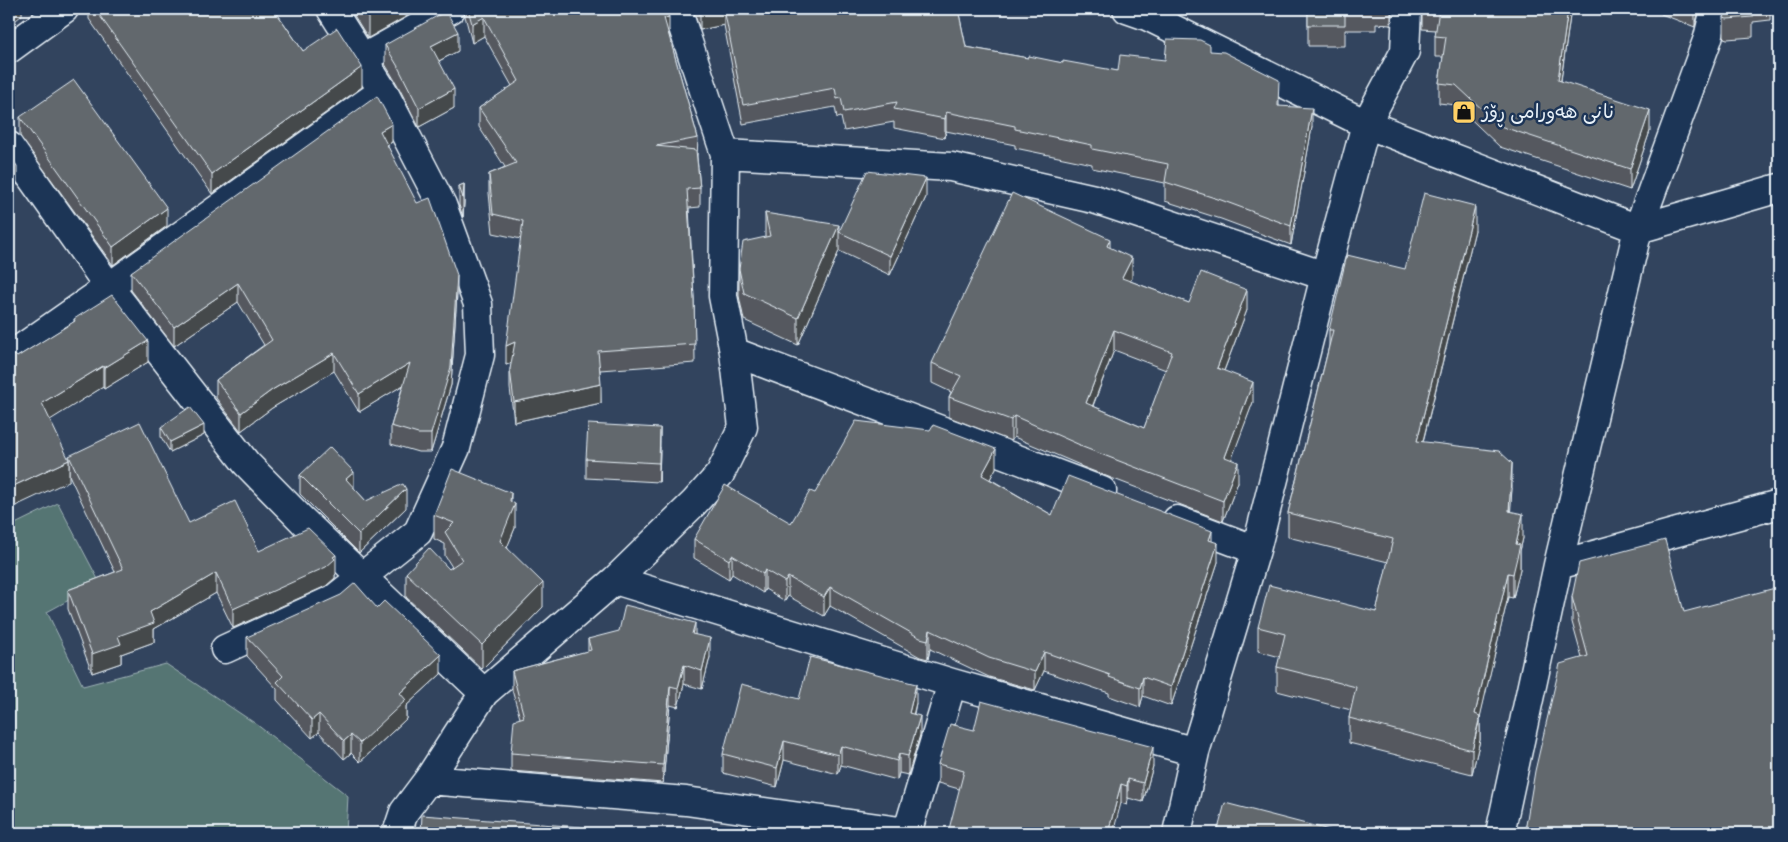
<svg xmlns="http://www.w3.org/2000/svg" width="1788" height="842" viewBox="0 0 1788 842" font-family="Mynerve,'Playpen Sans Arabic',sans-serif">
<rect width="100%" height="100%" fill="#32445e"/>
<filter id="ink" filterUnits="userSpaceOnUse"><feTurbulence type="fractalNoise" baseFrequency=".02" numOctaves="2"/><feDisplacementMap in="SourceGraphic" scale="10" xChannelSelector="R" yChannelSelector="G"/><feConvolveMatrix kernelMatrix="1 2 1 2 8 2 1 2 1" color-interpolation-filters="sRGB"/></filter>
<g filter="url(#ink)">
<!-- green -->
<path fill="#557473" stroke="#9eb2b6" d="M58,503L100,583L47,612L83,686L166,664L256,724L348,796L346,833H9V527Z"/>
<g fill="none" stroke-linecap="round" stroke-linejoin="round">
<!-- street casing -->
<g stroke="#e8f1f8" stroke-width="31">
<path id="street" d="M1127,9L1147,16L1366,124L1638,229L1779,188
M9,49L64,9
M362,59L451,9
M9,146L109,287L246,463L303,521L484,693
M725,154L951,167L1094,199L1325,276
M734,352L1102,491
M9,357L109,287L383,91
M1177,520L1256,550
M1558,565L1779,504
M615,580L952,683L1195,752
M225,649L334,599L418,532L456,448L480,355L478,304L442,205L383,91L331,9
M428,780L686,801L907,832
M397,833L404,812L428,780L484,693L615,580L694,503L720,474L743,427L734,352L723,296L725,154L677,9
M907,833L952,683
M1177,833L1195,752L1256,550L1325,276L1366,124L1405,51L1407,9
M1500,833L1558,565L1638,229L1708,38L1715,9"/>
</g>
<!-- street -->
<use href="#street" stroke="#1d3557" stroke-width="28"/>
</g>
<!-- wall -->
<path fill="#54595e" stroke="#e8f1f8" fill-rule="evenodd" d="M89,9H274L303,51L362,87L212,194L89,19Z
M350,9H420L368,38Z
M465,9H667L669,36L698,138L697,157L700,188V207L689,208L694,298L695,363L600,370L601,403L514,422L510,388V369L512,363L506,365L521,239L493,233L489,193V174L505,167L479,127V108L512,86L484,36L472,43L465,16Z
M693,9H958L966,47L1028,58L1063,63L1118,71L1165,60L1210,51L1279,99V106L1312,127L1291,245L1221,219L1165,201V183L1092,168V164L1015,148V145L946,131L945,138L894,128V122L844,131L841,117L837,118L835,107L743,124L724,25L700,30Z
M1256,9H1391V25L1376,24V30H1345V46H1308V11H1256Z
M1422,9H1571L1561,81L1650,131L1630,190L1500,147L1456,105L1439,103V83L1443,57H1435V36L1436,30L1422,29Z
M1661,9H1699L1695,27L1661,14Z
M1726,9H1770V20L1753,22V37L1727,39L1724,38V18Z
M385,45L458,51L439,61L454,108L419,127L397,84L385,64Z
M20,117L167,226L113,265L20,136Z
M392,142L387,145L457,293L451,385L431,452H418L391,444V426L403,385L359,412L334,371L272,408L241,431L216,398V380L264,345L238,302L174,346L131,290V272Z
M464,184V203L463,217L459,205V186Z
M926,197L890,275L839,251L798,345L744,320L739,296V269L765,237V213L839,232Z
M1475,230L1423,442L1512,488L1510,512L1523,538L1520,551V569L1513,598L1508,597L1480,716V740L1472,774L1349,743V718L1351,710L1277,691V667L1280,657L1258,651V627L1376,612L1388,562L1288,537V513L1329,346V330L1405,269Z
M1110,248L1132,278L1130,281L1189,303L1247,310L1224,371L1253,402L1231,459L1238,482L1223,521L1080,466V465L1014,437L1011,441L949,417V397L951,392L932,383V363ZM1114,350L1166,370L1144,428L1093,406Z
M74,319L148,362L104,389L103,387L49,420L69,481L13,356L17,357L74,322Z
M161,427L204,435L170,452L161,437Z
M660,447L659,482L586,478V459Z
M69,456L189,523L259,551L336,574L335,575V578L326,586L233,628L216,593L154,629V642L121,654V663L92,673L68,609V590L115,572L69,475Z
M996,468L990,479L1052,515L1212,542L1218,562L1171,706L1143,696L1140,707L1109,696V693L1044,671L1035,690L989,677L930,649L928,659L920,657L830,606L824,616L788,596L785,601L765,589L763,593L732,574L729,579L694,558V539L791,523L815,493Z
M300,475L354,488L366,501L406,508L359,553L300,494Z
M511,502L515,528L507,547L543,607L482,669L406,597V573L449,569L452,567L445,556V544L434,539V515Z
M1572,597L1684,612L1779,833H1526V825L1582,658L1572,622Z
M377,608L441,674L406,706V719L360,762L351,753L344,759L319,732L312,738L277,700V689L247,656V637Z
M695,634L710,657L702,689L684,684L678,707L670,705L663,783L511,771V753L520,718L512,690V671L588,651V639Z
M799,699L916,703L914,714L920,735L908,775L899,773L897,780L841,765L838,774L784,760L777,787L723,773V754Z
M974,730L1153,766L1143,802L1128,798L1127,805L1121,803L959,789L938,783V764Z"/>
<!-- shaded-wall -->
<path fill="#45494c" stroke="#e8f1f8" d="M9,9H22V15L9,26Z
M372,9H420L368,38V11Z
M709,9H724V25L700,30V11Z
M1568,9H1571L1558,100V80Z
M1695,9H1699L1695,27Z
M484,17V36L472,43V24Z
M669,17V36L664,37V18Z
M458,32V51L431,65V46Z
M362,67V87L212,194V174Z
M454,89V108L419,127V108Z
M1312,108V127L1291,245V226Z
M1650,110V131L1630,190V169Z
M946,112V131L945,138V119Z
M392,124V142L380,149V131Z
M17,166V185L9,190V171Z
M926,178V197L890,275V256Z
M464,184V203L463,217V198Z
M1475,206V230L1417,465V441Z
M167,208V226L113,265V247Z
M839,225V251L798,345V318Z
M1110,239V260L1107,246Z
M1132,258V278L1122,298V278Z
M457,275V293L451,385L431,452V434Z
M238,283V302L174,346V327Z
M1247,290V310L1217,389V368Z
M1114,330V350L1086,423V403Z
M148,341V362L104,389V368Z
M515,342V361L506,365V346Z
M334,353V371L272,408L241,431V413L272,390Z
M410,363V381L359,412V394Z
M103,366V387L42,425V403Z
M1253,382V402L1225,477V457Z
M601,384V403L514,422V402Z
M1014,416V437L1011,441V420Z
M204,425V435L170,452V442Z
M660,428V447L659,482V463Z
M996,449V468L982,494V475Z
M69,460V481L9,509V488Z
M1238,462V482L1223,521V501Z
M1512,463V488L1509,536V511Z
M354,472V491L346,479Z
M406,489V508L359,553V534Z
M511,493V513L515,504V528L500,565V541Z
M1523,514V538L1520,551V569L1513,598V574L1516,544Z
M1212,531V550L1209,540Z
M1218,543V562L1171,706V687Z
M336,555V574L335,575V578L326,586L233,628V609L333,557Z
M732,555V574L729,579V560Z
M765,570V589L763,593V574Z
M216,573V593L154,629V642L121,654V663L92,673V654L150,612Z
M1508,573V597L1475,739V714Z
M788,577V596L785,601V582Z
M543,583V607L482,669V645Z
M830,587V606L824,616V597Z
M695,623V641L692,634Z
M930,630V649L928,659V640Z
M710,638V657L702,689V671Z
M1044,652V671L1035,690V672Z
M441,655V674L406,706V719L360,762V743L400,693Z
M684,665V684L678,707V688Z
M1143,677V696L1140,707V688Z
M916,684V703L909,732V713Z
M670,686V705L663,783V765Z
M319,714V732L312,738V720Z
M920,716V735L908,775V756Z
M1480,716V740L1472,774V750Z
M351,735V753L344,759V741Z
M784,741V760L777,787V768Z
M841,746V765L838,774V755Z
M1153,747V766L1143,802V783Z
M899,754V773L897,780V761Z
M1128,779V798L1127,805V786Z
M1121,784V803L1113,833H1108Z"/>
<!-- building -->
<path fill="#62686d" stroke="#e8f1f8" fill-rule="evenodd" d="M95,9H274L303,51L337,28L362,67L212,174Z
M468,9H667L669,17L664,18L698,138L656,146L696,150L700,188L687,189L694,298L695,344L598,351L601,384L514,402L510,369L515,342L506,346L523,221L493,214L489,174L516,163L479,108L519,81L484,17L472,24Z
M700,9H709L700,11Z
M724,9H958L966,47L1028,58L1029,56L1063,63V61L1118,71L1120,55L1165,60L1167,39L1200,40L1210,45V51L1224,52L1279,80L1278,106L1312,108L1291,226L1221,200L1165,182L1168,164L1092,149V145L1015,129V126L946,112L945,119L894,109L897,102L844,112L841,98L837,99L835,88L743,105Z
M1308,9H1376V10H1345V25H1308Z
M1428,9H1568L1558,80L1650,110L1630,169L1500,126L1456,85L1439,83L1446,37L1435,36L1439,10Z
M1726,9H1752L1753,17L1727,19L1724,18Z
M446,11L458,32L431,46L454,89L419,108L397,65L385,45Z
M74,80L167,208L113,247L20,117Z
M377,96L392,124L380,131L417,203L430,198L457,275L451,367L431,434H418L391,426L410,363L359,394L334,353L272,390L241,413L216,380L272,340L238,283L174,327L131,272Z
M9,154L17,166L9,171Z
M867,171L926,178L890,256L839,232Z
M464,184L463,198L459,186Z
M1012,193L1110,239L1107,246L1132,258L1122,278L1189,303L1201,272L1247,290L1217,368L1253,382L1225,457L1238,462L1223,501L1080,446V445L1014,416L1011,420L949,397L961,376L932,363ZM1114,330L1172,352L1144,428L1086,403Z
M1424,193L1475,206L1417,441L1499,451L1512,463L1509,511L1523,514L1516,544L1520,545L1513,574L1508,573L1475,714L1480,716L1472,750L1349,718L1356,687L1277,667L1285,634L1258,627L1269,585L1376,612L1393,539L1288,513L1333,330H1329L1347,255L1405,269Z
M765,213L839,225L798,318L744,293L739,269L743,242L770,236Z
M112,295L148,341L104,368L103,366L42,403L69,460L9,488V351H10L13,356L15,355L17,357L75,321L74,319Z
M190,407L204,425L170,442L161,427Z
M856,421L930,430L933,425L996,449L982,475L1052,515L1068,476L1212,531L1209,540L1218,543L1171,687L1143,677L1140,688L1109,677L1110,675L1044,652L1035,672L989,658L930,630L928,640L920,638L830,587L824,597L788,577L785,582L765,570L763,574L732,555L729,560L694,539L725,485L791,523L810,491L815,493Z
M140,422L189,523L235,501L259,551L308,528L336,555L333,557L335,559L326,567L233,609L216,573L150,612L154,623L118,636L121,644L92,654L68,590L123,569L69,456Z
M588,424L660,428L659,463L586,459Z
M330,447L354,472L346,479L366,501L403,484L406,489L359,534L300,475Z
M452,469L511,493L510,501L515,504L500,541L543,583L482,645L406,573L429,548L449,569L462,560L445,532L454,523L434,515Z
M1665,540L1684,612L1779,587V833H1528L1526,825L1535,771L1560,664L1588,656L1572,597L1579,563Z
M355,583L377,608L384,601L441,655L400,693L406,700L360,743L351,735L344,741L319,714L312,720L277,682L283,676L247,637L341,595Z
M625,605L695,623L692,634L710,638L702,671L684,665L678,688L670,686L663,765L511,753L514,720L524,717L512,671L591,650L588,639L619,631Z
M810,657L916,684L909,713L920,716L908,756L899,754L897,761L841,746L838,755L784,741L777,768L723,754L741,684L799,699Z
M981,701L1153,747L1143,783L1128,779L1127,786L1121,784L1108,833H948L964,771L938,764L950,724L974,730Z
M1225,803L1341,833H1217Z
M422,815L581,827L580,833H421Z
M1357,827L1384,833H1355Z"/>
</g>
<!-- icons -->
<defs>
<g id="shop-square" transform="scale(1.25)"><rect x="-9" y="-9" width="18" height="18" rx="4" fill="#ffd166" stroke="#1d3557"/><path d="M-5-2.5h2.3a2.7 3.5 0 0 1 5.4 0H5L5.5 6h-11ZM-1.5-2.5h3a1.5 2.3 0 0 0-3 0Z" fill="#111"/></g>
</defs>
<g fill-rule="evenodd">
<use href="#shop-square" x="1464" y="112"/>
</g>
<g text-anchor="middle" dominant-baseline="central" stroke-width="5" stroke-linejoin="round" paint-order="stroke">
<!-- poi labels -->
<g font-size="19" fill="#e8f1f8" stroke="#1d3557" text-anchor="start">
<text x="1482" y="112">نانی هەورامی ڕۆژ</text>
</g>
</g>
<!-- margin -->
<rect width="1788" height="842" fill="none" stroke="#1d3557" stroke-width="30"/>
<rect x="15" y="15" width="1758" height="812" fill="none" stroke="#e8f1f8" stroke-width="2" filter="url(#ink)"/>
</svg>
